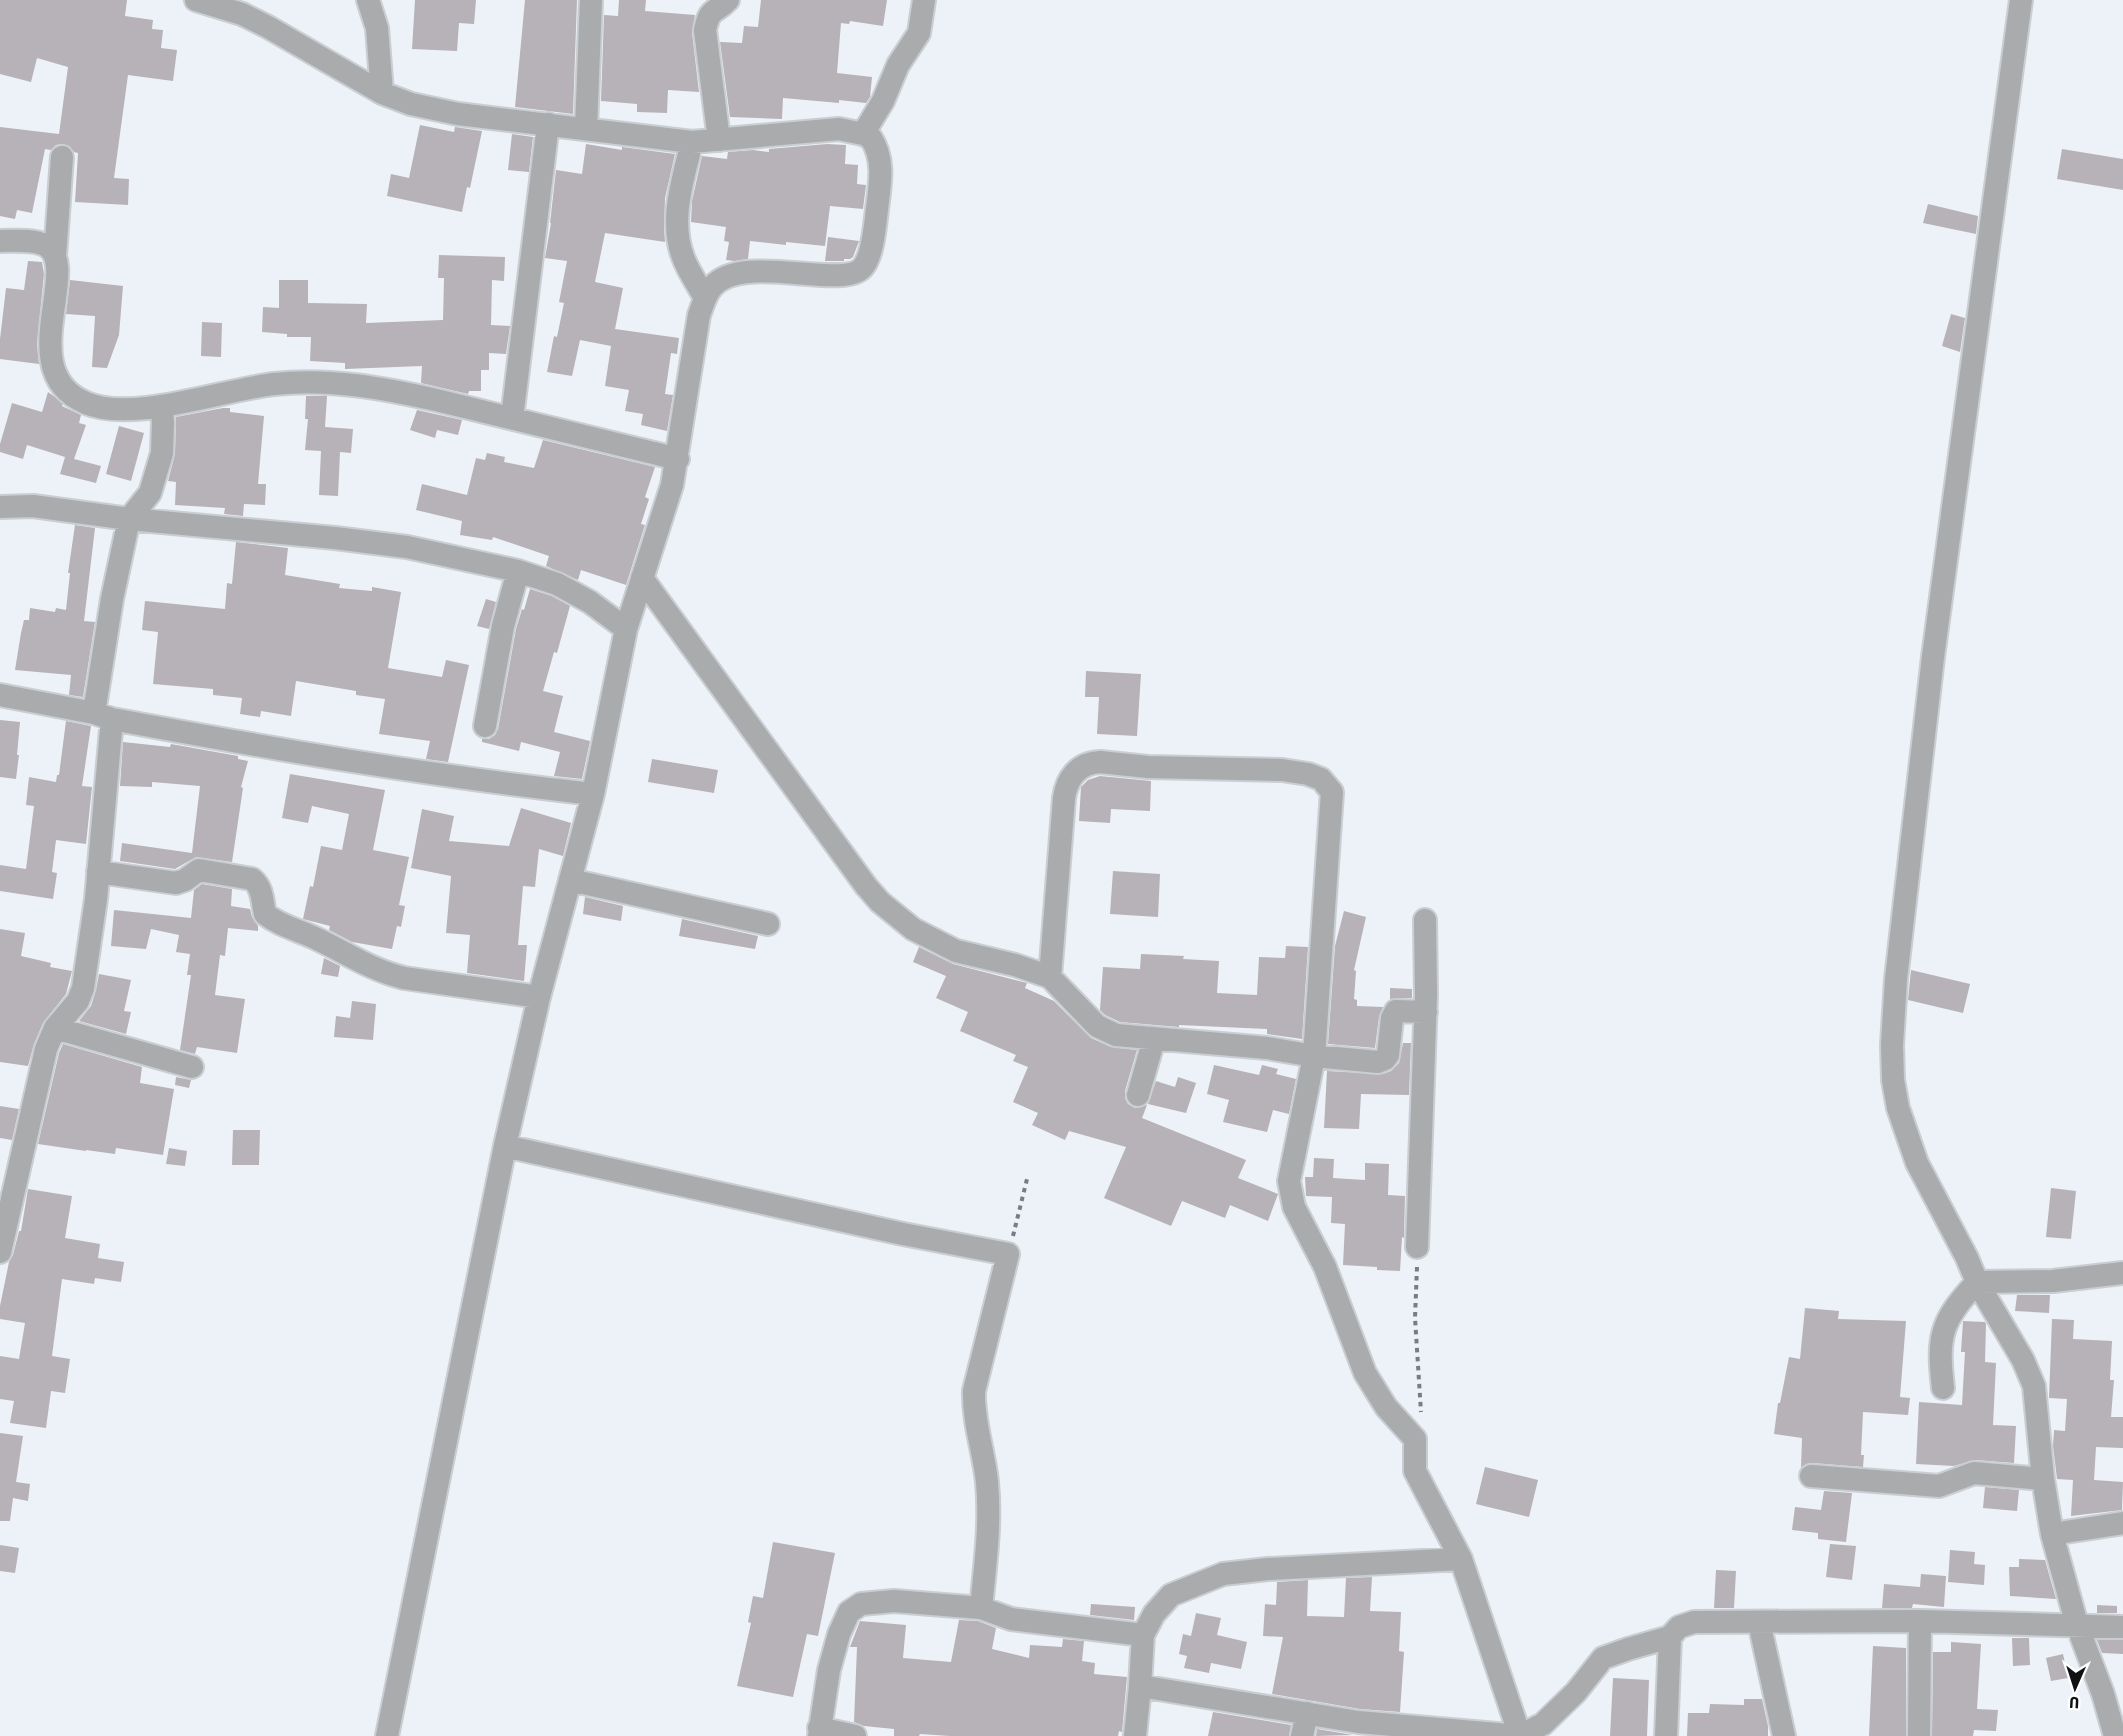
<svg xmlns="http://www.w3.org/2000/svg" width="2123" height="1736" viewBox="0 0 2123 1736" font-family="'Asap Condensed',sans-serif">
<rect width="100%" height="100%" fill="#edf2f8"/>
<!-- building -->
<path fill="#b7b2b7" d="M0,0H127L125,16L153,20L152,29L163,30L161,48L177,50L173,81L128,75L114,178L129,179L128,205L75,202L78,153L74,152L69,146L62,144L56,145L51,150L45,149L32,213L17,210L15,219L0,216V127L59,134L68,67L37,58L31,82L0,74Z
M415,0H476L474,24L459,23L457,51L412,49Z
M525,0H577L573,114L515,107Z
M619,0H646L645,11L695,15L692,32L699,92L668,90L667,113L637,112V104L601,101L604,15L618,16Z
M761,0H887L883,26L850,21L849,24L841,23L837,73L872,77L870,97L866,103L839,100V103L783,98L782,119L730,117L720,42L742,43L744,26L758,27Z
M420,125L454,132L455,127L482,131L470,188L467,187L462,212L387,196L391,174L409,178Z
M512,134L533,137L529,172L508,170Z
M586,144L622,150V147L675,154L665,198L664,229L665,242L605,233L595,282L623,288L615,329L679,338L677,354L671,353L665,394L673,395L667,431L641,425L643,414L625,411L629,390L605,386L611,346L580,340L572,376L547,372L554,336L557,337L564,303L559,302L567,261L545,258L551,223H550L556,170L582,174Z
M827,144L846,145L845,164L858,165L857,184L866,185L863,209L830,206L825,246L786,242V245L750,241L748,259L735,261L726,260L729,242L724,241L726,227L691,222L692,201L702,156L727,159L728,152L753,150L769,152V149Z
M2062,149L2123,159V190L2057,179Z
M1928,204L1978,216L1976,234L1923,223Z
M828,237L859,241L853,257L850,259H844V261H825Z
M439,255L505,257L504,281L492,280L491,325L510,326L506,354L489,353V370H481V391H469L468,394L421,383L422,366L345,369V363L310,361L311,337H287V334L262,332L263,307L279,308V280H308V303L367,304L366,323L443,320L444,278H438Z
M28,261L42,262L44,274L37,344L39,364L0,359V339L6,288L24,290Z
M70,280L123,286L119,335L107,368L92,367L95,316L66,314Z
M1951,314L1965,318L1960,352L1942,346Z
M202,322L222,323L221,357L201,356Z
M48,392L63,403L62,406L81,415L79,423L86,425L74,459L101,466L96,483L60,474L65,457L27,445L23,459L0,452V444L12,403L42,412Z
M306,396H327L325,427L353,429L351,453L340,452L338,496L319,495L321,451L305,450L308,419H305Z
M223,408H230V412L264,416L258,484H266L265,505L244,504L243,516L224,514L225,508L175,505L176,482L168,481L175,454L176,417Z
M417,410L462,420L458,435L437,430L435,438L410,430Z
M119,426L144,433L131,481L106,474Z
M543,440L655,467L645,497L649,499L641,524L645,525L626,585L581,570L578,580L546,566L549,556L493,537L492,540L460,535L462,521L416,510L422,484L467,495L476,458L485,460L487,453L505,457L504,462L534,468Z
M75,525L95,528L84,621L95,622L83,697L69,695L71,675L15,670L21,633L24,620H29L30,608L55,612L56,608L66,610L70,573H68Z
M236,542L288,548L285,575L340,584L339,588L372,591V587L401,592L388,668L442,677L446,660L469,665L448,762L426,759L430,741L379,734L385,699L356,695V691L296,681L291,716L261,711L260,717L240,714L242,698L213,695V689L153,684L158,632L142,630L145,601L225,609L227,583L232,584Z
M530,589L552,596L570,606L557,653L554,652L543,691L563,696L554,732L590,741L582,779L554,776L560,752L521,742L519,751L482,742V739H489L495,735L498,729L516,629L522,609L524,610Z
M486,599L496,602L489,629L477,626Z
M1086,671L1141,674L1137,736L1097,734L1099,697H1085Z
M0,720L20,722L17,755H19L16,779L0,777Z
M66,721L91,726L82,786L92,787L86,844L56,840L52,872L57,873L53,899L0,891V865L26,869L34,806L26,805L29,777L56,782L57,775H59Z
M123,742L170,747L171,744L238,756V759L248,761L241,787L243,788L232,862L196,857L175,869L120,861L122,843L192,853L200,786L152,782V787L120,786Z
M652,759L718,770L714,793L648,782Z
M290,774L385,790L373,850L409,857L399,905L405,906L401,927L397,926L392,949L352,942L329,930L330,926L303,919L310,886L313,887L321,846L342,850L349,814L312,806L308,823L282,818Z
M1100,776L1151,781L1150,811L1111,809L1110,823L1079,821L1081,787L1088,780Z
M521,808L571,823L563,856L539,849L535,887L523,886L518,945H527L524,981L467,973L470,935L446,933L451,876L411,868L422,809L454,816L449,841L509,846Z
M1113,871L1160,874L1158,917L1110,914Z
M202,884L232,889L231,906L250,909L252,917L258,926V931L228,928L225,956L220,955L215,995L245,999L237,1053L197,1047L195,1054L180,1050L191,975H187L190,954L176,952L179,935L151,929L146,949L111,946L114,910L191,918L194,890Z
M585,897L623,906L621,921L583,914Z
M1344,911L1366,917L1354,970L1356,971L1354,999L1357,1000V1006L1383,1007L1379,1017L1375,1048L1328,1044L1335,946Z
M682,919L758,936L755,949L679,936Z
M0,929L25,933L21,956L51,963L50,967L72,971L66,994L43,1023L34,1044L28,1066L0,1062Z
M1286,946L1308,947L1302,1039L1267,1034V1029L1179,1025V1027L1120,1022L1105,1015L1100,1010L1103,967L1140,969L1141,954L1184,956L1183,959L1219,961L1217,993L1257,995L1259,957L1285,958Z
M919,947L953,964L1027,983L1025,988L1054,1001L1091,1038L1111,1047L1137,1050L1125,1091V1098L1128,1104L1135,1108L1147,1105L1142,1118L1246,1160L1238,1178L1278,1194L1268,1221L1230,1205L1225,1218L1182,1201L1171,1226L1104,1198L1126,1147L1069,1131L1065,1140L1032,1125L1038,1113L1013,1102L1028,1067L1013,1061L1016,1055L960,1031L968,1012L936,998L946,976L913,962Z
M324,958L340,966L338,977L321,974Z
M1911,970L1970,984L1963,1013L1908,1000Z
M99,974L131,980L124,1011L131,1012L126,1034L79,1021L91,1006L96,990Z
M1390,988L1412,989V998L1390,999Z
M352,1001L376,1004L373,1040L334,1037L336,1016L350,1018Z
M1403,1043H1411L1409,1095L1361,1094L1359,1129L1324,1128L1327,1071L1383,1074L1391,1071L1399,1063Z
M63,1044L142,1067L140,1083L174,1089L163,1155L116,1148L115,1154L86,1150V1151L38,1144L59,1053Z
M1214,1065L1259,1075L1262,1065L1278,1069L1276,1074L1296,1079L1289,1114L1273,1110L1267,1132L1223,1122L1229,1100L1207,1094Z
M176,1077L191,1080L189,1088L175,1085Z
M1178,1077L1196,1083L1186,1113L1148,1104L1156,1081L1175,1087Z
M0,1106L19,1109L12,1140L0,1138Z
M233,1130H260L259,1165H232Z
M169,1148L187,1151L185,1166L166,1164Z
M1314,1158L1334,1159L1333,1178L1365,1180V1163L1389,1164L1388,1195L1405,1196L1404,1238L1402,1237L1400,1271L1377,1270V1267L1343,1265L1345,1224L1331,1223L1332,1197L1306,1196L1305,1177H1313Z
M2051,1188L2076,1191L2071,1239L2046,1237Z
M28,1189L72,1196L65,1238L100,1244L98,1258L124,1262L121,1282L95,1278L94,1284L62,1279L52,1356L70,1359L65,1393L51,1391L46,1428L10,1423L14,1401L0,1399V1356L19,1359L25,1323L0,1319V1306L9,1262L13,1255L19,1231H21Z
M2017,1295H2050L2049,1313L2015,1311Z
M1805,1308L1839,1311L1838,1319L1906,1321L1900,1397L1910,1398L1908,1415L1863,1412L1861,1455H1864L1863,1467L1812,1463L1806,1464L1801,1468L1802,1438L1774,1434L1778,1403H1780L1789,1357L1800,1359Z
M2052,1319L2074,1320L2073,1339L2112,1341L2110,1380H2114L2111,1417H2123V1448L2096,1447L2094,1480L2123,1482L2122,1510L2071,1516L2073,1480L2057,1479L2053,1446L2054,1430L2065,1431L2067,1399L2049,1398Z
M1963,1321L1985,1322L1986,1324L1985,1362L1996,1363L1993,1425L2016,1426L2014,1463L1975,1460L1954,1466L1916,1464L1919,1402L1962,1405L1965,1352H1961Z
M0,1433L23,1436L16,1482L30,1484L28,1501L13,1498L10,1521H0Z
M1485,1467L1538,1480L1529,1517L1476,1504Z
M1985,1487L2019,1490L2017,1511L1983,1508Z
M1824,1491L1852,1493L1846,1542L1818,1539V1533L1792,1530L1795,1507L1821,1510Z
M773,1542L835,1553L818,1636L807,1634L793,1697L737,1686L751,1623L748,1622L753,1596L763,1598Z
M1830,1544L1856,1546L1852,1580L1826,1577Z
M0,1545L19,1548L15,1573L0,1571Z
M1950,1550L1975,1552L1974,1564L1985,1565L1984,1585L1948,1582Z
M2019,1559L2045,1560L2056,1599L2010,1596L2009,1567H2019Z
M1716,1570L1736,1571L1734,1608H1714Z
M1921,1574L1946,1576L1944,1607L1913,1604L1912,1608H1882L1884,1584L1920,1587Z
M1372,1577L1370,1611L1401,1612L1399,1651L1404,1652L1400,1712L1360,1709L1272,1694L1283,1637L1263,1636L1265,1604L1276,1605L1277,1582L1308,1580L1307,1616L1344,1617L1346,1578Z
M1091,1604L1135,1607L1134,1620L1090,1615Z
M2097,1605L2117,1606V1613H2097Z
M1196,1613L1221,1618L1217,1635L1247,1642L1241,1669L1211,1663L1209,1673L1184,1668L1187,1656L1179,1654L1183,1634L1191,1636Z
M959,1620L978,1621L996,1628L992,1649L1029,1658L1030,1645L1062,1647L1063,1639L1084,1641L1082,1661L1095,1663L1094,1674L1127,1677L1122,1732L1119,1731L1118,1736H950L920,1734L919,1736H894V1729L864,1726L854,1722L857,1647H850L860,1621L906,1625L903,1658L951,1662Z
M2012,1638H2029L2030,1665L2013,1666Z
M2097,1640H2123V1654L2102,1653Z
M1951,1642L1981,1644L1977,1709L1998,1710L1996,1731L1974,1730L1973,1736H1932L1933,1652H1951Z
M1873,1646L1906,1648V1736H1869Z
M2063,1654L2068,1678L2051,1681L2046,1658Z
M1613,1678L1649,1680L1647,1736H1610Z
M1744,1699H1762L1768,1726V1736H1687L1688,1713H1709L1710,1704L1744,1705Z
M1213,1712L1291,1725L1289,1736H1208Z
M1317,1729L1353,1735L1316,1736Z"/>
<g fill="none" stroke-linecap="round" stroke-linejoin="round">
<!-- minor casing -->
<g stroke="#c9ced3" stroke-width="26">
<path id="minor" d="M196,0L242,14L268,27L382,93L411,104L458,114L692,142L839,129L863,134L871,138C885,160 880,184 877,209C875,225 873,255 863,267C844,291 744,252 713,286C705,294 703,305 699,315L672,485L626,629L593,794L539,997L505,1146L387,1736
M368,0L377,28L382,93
M2021,0L1933,657L1896,979L1892,1045L1893,1080L1898,1108L1917,1163L1967,1258L1977,1282L2023,1360L2034,1386L2043,1479L2052,1534L2077,1625L2103,1694L2115,1736
M586,129L591,0
M863,134L883,101L898,65L919,33L924,0
M719,140L705,30C710,6 715,14 728,0
M692,142C683,179 669,220 683,257C688,271 698,285 705,298
M0,241C14,241 32,239 45,245C84,265 11,372 86,403C132,423 222,390 274,384C328,378 383,388 436,400L678,459
M55,256L62,157
M512,418L548,124
M0,507L33,506L129,519L335,538L407,547L518,571L557,584L590,602L626,629
M642,578L866,886L880,902L913,929L956,951L1015,965L1050,977L1097,1026L1116,1035L1267,1048L1314,1056L1378,1062L1385,1059L1388,1055L1392,1018L1396,1011L1426,1012
M0,695L94,713L112,719C273,749 430,776 593,794
M94,713L112,599L129,519L150,493L162,453L163,422L161,406
M485,726L503,626L518,571
M98,872L176,883L185,880L199,870L252,879C263,888 262,901 265,914C280,926 298,930 315,938C345,952 371,970 404,978L539,997
M570,880L768,924
M1050,977L1064,798C1067,778 1078,763 1100,762L1148,767L1282,770L1308,774L1321,779L1332,792L1314,1056L1289,1181L1294,1207L1325,1267L1365,1373L1386,1407L1415,1439V1471L1461,1559L1520,1736
M55,1028L192,1067
M1138,1095L1154,1039
M505,1146L903,1234L1008,1254L974,1391C973,1422 984,1452 987,1482C991,1524 985,1566 981,1608
M1417,1247L1426,995L1425,920
M0,1252L46,1049L55,1028L78,1001L83,988L96,899L112,719
M1943,1388C1937,1335 1941,1321 1977,1282L2053,1281L2123,1273
M1811,1476L1939,1486L1974,1473L2043,1479
M2052,1534L2123,1523
M1759,1622L1784,1736
M1143,1635L1154,1614L1171,1595L1223,1574L1268,1569L1461,1559
M819,1728L855,1736
M819,1736L829,1670L839,1634L849,1612L861,1604L894,1601L981,1608L1011,1619L1143,1635L1140,1686
M1135,1736L1140,1686L1358,1722L1520,1736L1543,1724L1576,1692L1603,1658L1628,1649L1670,1637
M1302,1736L1307,1713
M1666,1736L1670,1637L1679,1627L1694,1622L1920,1621L2123,1627
M1919,1736L1920,1621"/>
</g>
<!-- path -->
<path stroke="#797c80" stroke-width="4" stroke-dasharray="4.5 4.5" stroke-linecap="butt" d="M1013,1236L1027,1179
M1417,1267L1415,1318L1421,1412"/>
<!-- minor -->
<use href="#minor" stroke="#a9abad" stroke-width="22"/>
</g>
<!-- north arrow -->
<g transform="translate(2075 1688) rotate(183)" stroke="#ffffff" stroke-width="4.5" paint-order="stroke">
<path d="M0-4.5L10 22L0 15L-10 22Z" fill="#0f1112"/>
<text y="-9" font-size="16" font-weight="bold" text-anchor="middle" fill="#0f1112">U</text>
</g>
</svg>
